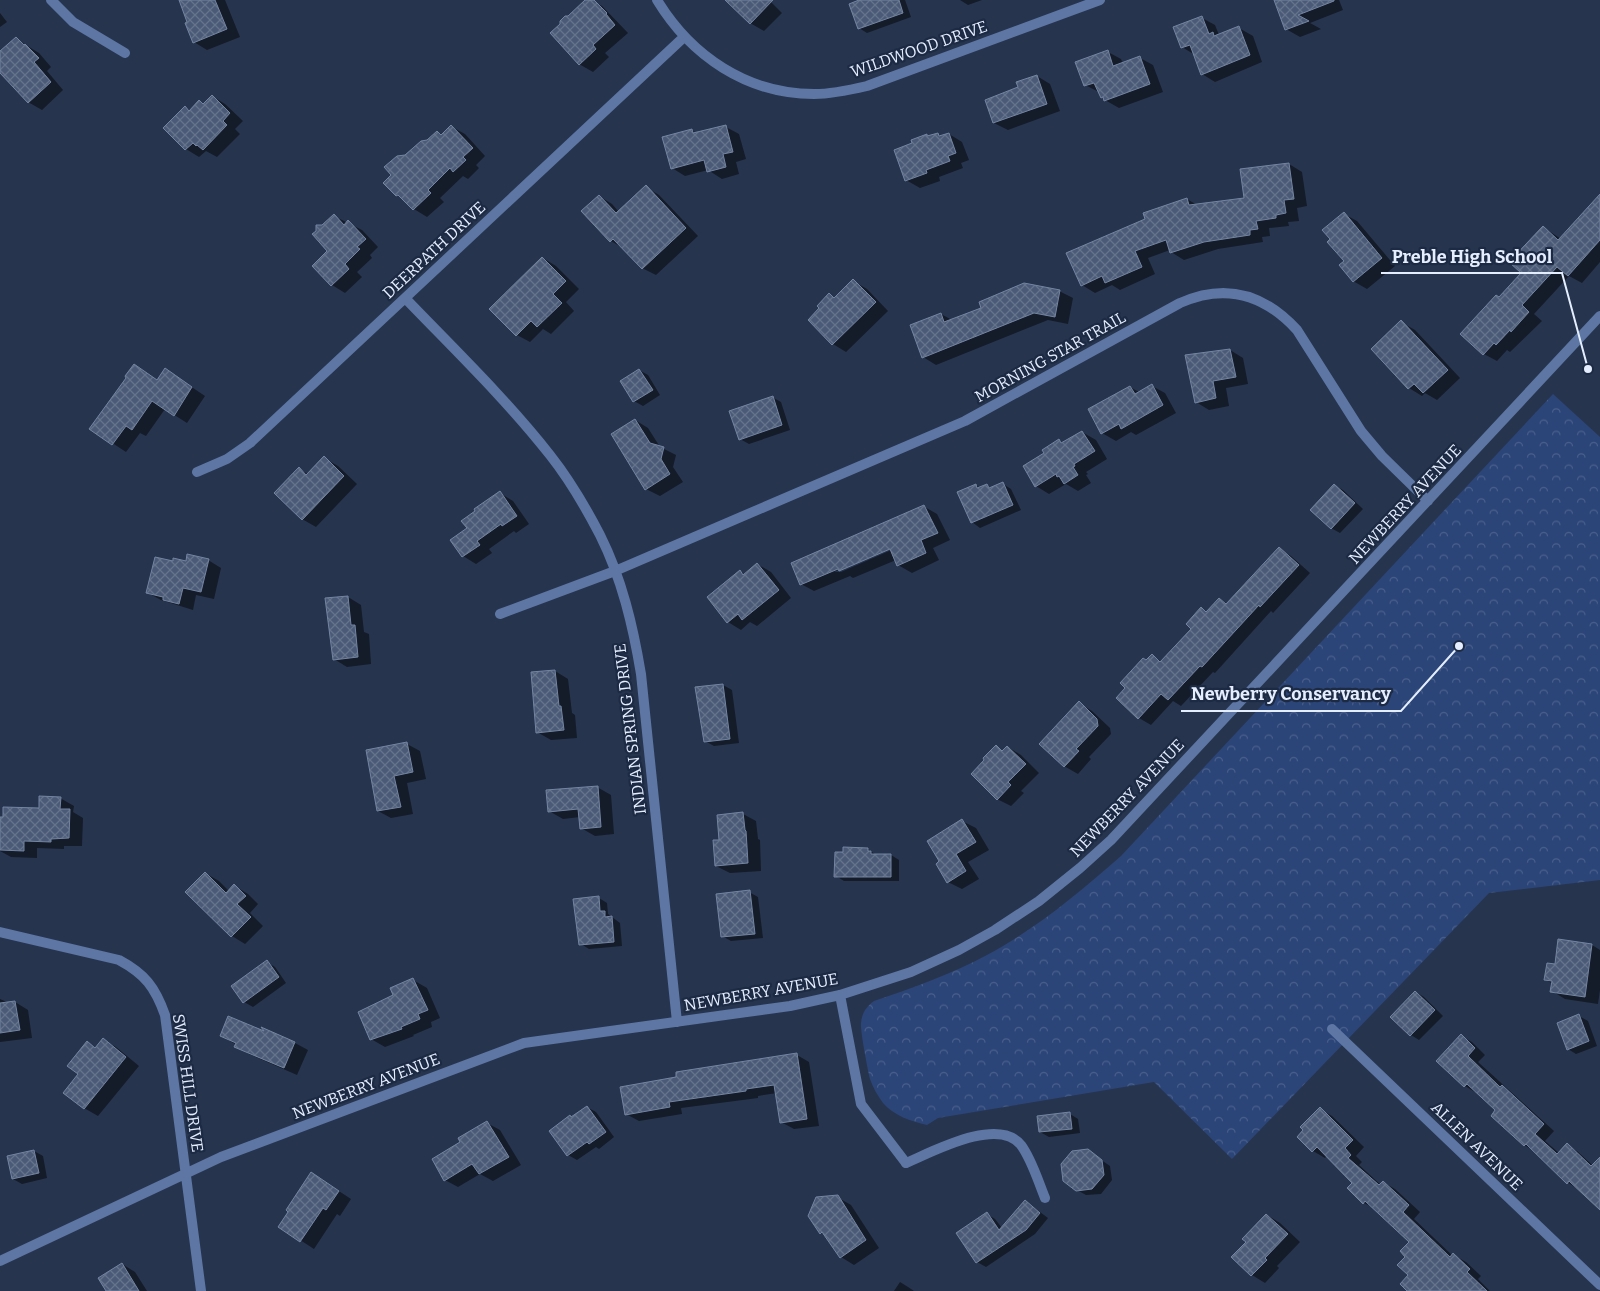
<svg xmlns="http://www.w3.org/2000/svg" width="1600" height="1291" viewBox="0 0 1600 1291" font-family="Bitter,serif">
<defs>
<pattern id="forest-crowns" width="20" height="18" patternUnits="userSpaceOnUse" patternTransform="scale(1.25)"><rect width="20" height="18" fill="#2b4578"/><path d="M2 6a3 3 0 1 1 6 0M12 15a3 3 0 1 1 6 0" fill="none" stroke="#4a608c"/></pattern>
<pattern id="building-cross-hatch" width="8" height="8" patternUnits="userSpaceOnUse" patternTransform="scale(1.25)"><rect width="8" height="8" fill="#4b5b77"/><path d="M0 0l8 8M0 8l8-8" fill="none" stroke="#65738b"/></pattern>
</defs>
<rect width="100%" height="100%" fill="#26344e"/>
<!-- forest -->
<path fill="url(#forest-crowns)" d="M1553,394L1600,437V880L1489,893L1232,1159L1154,1082L938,1118L927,1125C911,1121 894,1116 883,1103C878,1096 873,1088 870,1079C868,1071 860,1030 861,1023C862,1013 866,1007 874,1001C913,988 951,974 987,955C1036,929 1080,892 1121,856Z"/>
<!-- shadow -->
<path fill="#0007" fill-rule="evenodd" d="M180,0H225L240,37L207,50L194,42Z
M587,0H591L602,6L628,33L605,53L609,57L593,72L579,64L568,17Z
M727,0H769L782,13L764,31L750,23Z
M861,0H905L911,17L867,33L859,28Z
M960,0H982L968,5Z
M1275,0H1339L1343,10L1310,23L1321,29L1300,37L1286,29Z
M0,13L7,22L0,27Z
M1202,18L1215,25L1219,35L1239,28L1253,36L1262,62L1215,82L1202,74L1195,55L1182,47Z
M16,39L39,53L51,67L47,71L63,90L42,110L28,102L0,67V53Z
M1108,52L1121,59L1123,64L1140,58L1153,65L1163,92L1119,108L1105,100L1099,92L1085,85Z
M1037,76L1050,84L1060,111L1008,130L994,123L986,100L1019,88Z
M212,96L225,104L243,121L235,129L240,134L217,157L206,151L199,157L186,149L165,128L185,108L191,111L204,104Z
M452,127L465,134L485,156L476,165L479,168L468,179L463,176L440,198L444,202L427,217L414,209L405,200L397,195L406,156L427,141L437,132L443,135Z
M726,127L739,134L746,159L736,162L739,174L722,179L708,170L685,176L672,168L692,130L698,134Z
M938,134L942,137L949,134L962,142L969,160L961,163L963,168L939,177L940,181L920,188L906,180L914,144L927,136L929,137Z
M1289,164L1302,172L1307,206L1297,208L1299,221L1288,222L1289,226L1269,228L1270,236L1262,237L1263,242L1218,249L1184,260L1171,252L1170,250L1148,258L1155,274L1120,290L1112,285L1095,293L1082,285L1146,220L1187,199L1197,205L1245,199Z
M646,187L659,195L698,236L656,275L642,268L624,249L611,241L599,196L612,204L619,212Z
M1600,197V262L1582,283L1569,276L1534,314L1542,321L1510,352L1507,350L1497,361L1484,354L1500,298L1523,273L1543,227L1561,239Z
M1344,214L1357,221L1395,266L1367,289L1353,281L1345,261Z
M334,216L362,230L378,247L370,255L372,258L357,272L362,277L345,293L332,285L313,266L329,251L322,227Z
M543,258L556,266L579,289L566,302L574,311L551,334L543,329L530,342L517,335Z
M853,281L867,289L888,311L846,352L833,344L829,295L836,298Z
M1059,291L1073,298L1068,324L1048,320L936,365L923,357L941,314L952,320Z
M1401,322L1415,330L1460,378L1437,400L1425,393L1422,396L1409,388Z
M1230,350L1243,358L1248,384L1226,388L1229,406L1209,410L1196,402L1187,356Z
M134,365L158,381L166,370L205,396L187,423L165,409L146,436L140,433L126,452L91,429L127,378Z
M639,370L648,375L660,395L643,406L634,401Z
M1152,386L1165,393L1176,413L1136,435L1131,432L1116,441L1102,433L1130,387L1139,392Z
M772,397L781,402L790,430L749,444L740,439Z
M635,420L648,428L660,447L676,455L673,467L683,482L660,496L646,489Z
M1082,432L1096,440L1107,459L1086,472L1088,474L1086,475L1091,483L1078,491L1066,484L1049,494L1036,486L1046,454L1059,441L1064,443Z
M324,458L338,466L357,484L316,527L302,519L299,469L308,474Z
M1003,484L1011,489L1021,510L980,528L972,522L976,485L981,488L987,486L992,488Z
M1334,485L1343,490L1363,509L1340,533L1331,528Z
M500,493L513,501L529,524L516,533L514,531L489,549L492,553L476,564L463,556L468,529Z
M923,506L937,514L950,540L933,548L939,560L912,573L898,565L896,560L853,578L850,576L814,591L801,584ZM895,546L896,548L841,572H834Z
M1279,549L1291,556L1310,573L1273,613L1271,611L1215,673L1213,672L1181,706L1173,701L1151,725L1139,718L1146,661L1152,656L1162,662L1192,629L1202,609L1208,612L1219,599L1228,604Z
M208,560L221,568L214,599L196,595L193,610L161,600L148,593L173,562Z
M757,564L771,572L791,598L757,626L750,622L741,630L728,622L740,572L745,575Z
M348,597L361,605L364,632L369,634L371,664L347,667L334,659Z
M555,671L568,679L572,713L575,715L577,738L551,740L537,732Z
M723,685L732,690L739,743L714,746L705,741L697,688Z
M1079,703L1092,711L1110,728L1111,734L1089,757L1091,759L1078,774L1064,766Z
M407,744L420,751L426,779L407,783L413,814L391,818L378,811Z
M996,747L1003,751L1008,747L1021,755L1039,773L1021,791L1024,793L1011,806L997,799Z
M597,787L611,795L614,834L595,836L581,828L580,817L563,819L549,811Z
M60,798L74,806L73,812L83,818L82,846H64V849L37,848V858L11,857L0,851V819L40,810Z
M743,814L756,821L758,839L760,840L761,871L730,873L716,866L720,841Z
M962,821L976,828L989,850L968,862L979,879L962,889L948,882L941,862Z
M868,849L876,855H891L899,860V881H844L836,876Z
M205,873L219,881L229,891L235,886L248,894L258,904L250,913L263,926L245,944L232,936Z
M749,892L758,897L763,938L731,941L722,936Z
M599,898L607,903L608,914L620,923L622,946L589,949L581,944Z
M1559,941L1592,945L1600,950V990L1598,1004L1565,999L1552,991L1553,984L1546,980L1556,965Z
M267,962L275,967L286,983L253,1007L244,1002Z
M413,980L427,988L440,1018L431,1022L432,1027L413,1035L414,1036L385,1047L371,1039L395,996Z
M1416,992L1424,997L1443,1016L1419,1040L1411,1035Z
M0,999L9,1003L15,1002L28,1010L32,1038L0,1042Z
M1579,1016L1588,1021L1597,1046L1576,1054L1568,1049Z
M221,1036L295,1043L308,1050L297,1075L249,1054L236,1046L237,1045Z
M1461,1036L1472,1042L1485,1055L1478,1062L1554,1131L1545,1141L1559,1153L1567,1145L1577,1151L1600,1172V1208L1578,1189L1567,1182L1536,1152L1524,1145L1497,1110L1477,1091L1475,1092L1465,1086L1438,1061Z
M103,1040L116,1047L139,1066L98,1116L84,1108L79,1074L87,1043L96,1048Z
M797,1055L809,1062L819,1126L794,1129L781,1122L777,1093L758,1096V1098L681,1108L682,1114L639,1121L626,1114Z
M587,1107L596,1112L614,1137L599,1149L596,1147L577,1160L568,1155L572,1118Z
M1320,1109L1332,1116L1364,1147L1356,1156L1362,1162L1359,1165L1381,1185L1383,1182L1395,1189L1420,1212L1414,1219L1453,1256L1454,1255L1466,1262L1481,1276L1478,1279L1490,1291H1409L1410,1275L1407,1257L1411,1242L1376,1209L1364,1203L1349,1188L1354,1183L1327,1156L1325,1158L1313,1151L1299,1137Z
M1070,1114L1078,1119L1080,1133L1049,1137L1040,1132Z
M487,1123L500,1130L521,1165L493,1181L480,1174L458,1187L445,1180L462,1142Z
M34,1151L43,1156L47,1178L22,1184L13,1179Z
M1088,1151L1110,1166L1112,1180L1101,1194L1086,1195L1077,1190Z
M325,1182L351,1199L340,1216L337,1214L314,1249L280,1227Z
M837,1197L851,1205L879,1248L854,1265L841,1257L826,1235L821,1233Z
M1025,1201L1048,1218L1035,1234L986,1267L977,1262L987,1214L995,1219L1002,1228Z
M1267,1215L1280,1223L1300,1242L1277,1266L1279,1268L1265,1283L1252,1275L1247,1242Z
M122,1264L135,1272L147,1291H107Z
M900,1282L908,1287L914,1291H894Z"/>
<!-- building -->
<path fill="url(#building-cross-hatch)" stroke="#7485a3" d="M179,0H215L227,29L193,43L185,23L187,22Z
M585,0H594L607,13L606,14L615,25L593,45L596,49L579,65L550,33L560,24V21L565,16H568Z
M725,0H773L750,24Z
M859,0H899L903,13L858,29L849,4Z
M1274,0H1334V1L1298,15L1309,21L1285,30Z
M1202,16L1209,34L1213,32L1214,36L1239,26L1250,55L1201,75L1190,45L1181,48L1173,27Z
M16,37L24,45L25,44L39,58L34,62L51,82L28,103L0,73V51Z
M1108,50L1113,66L1140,56L1150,84L1104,101L1103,97L1101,98L1094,83L1084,86L1075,62Z
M1037,75L1047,104L993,123L985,100L1018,87L1016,82Z
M212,95L230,113L223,121L227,125L203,150L197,145L196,146L193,143L185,150L163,128L185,106L189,111L199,100L203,104Z
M451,125L473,148L463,157L466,160L453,172L450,168L428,190L431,193L413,210L398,195L396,196L383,183L391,175L384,167L397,156L405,155L421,141L427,140L437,131L441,135Z
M726,125L733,152L723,154L726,167L707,172L704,160L671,169L662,137L692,129L693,133Z
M938,133L939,136L949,133L956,153L948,156L950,161L926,170L927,173L905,181L894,150L912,143L911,140L927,134V136Z
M1289,163L1294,199L1284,200L1286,213L1276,215V218L1256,221L1258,229L1250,230V235L1204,242L1170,253L1166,240L1135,251L1142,267L1105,283L1102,276L1081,286L1066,253L1145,219L1143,213L1187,198L1189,205L1244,198L1240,169Z
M646,185L686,228L642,269L613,239L610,242L581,211L599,195L616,213Z
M1600,194V240L1568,276L1557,267L1522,305L1529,312L1511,332L1510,330L1496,345L1494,343L1483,355L1460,334L1496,295L1499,297L1521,273L1509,262L1543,226L1558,240Z
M1344,212L1382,258L1353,282L1339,265L1344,261L1327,242L1330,239L1322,230Z
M334,214L344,225L348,220L366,239L357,247L360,249L345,264L349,269L331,286L312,266L327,251L312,234L316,231V225H322Z
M542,257L566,281L553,294L562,303L537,327L531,321L516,336L489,309Z
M853,279L876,302L832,345L808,320L819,308L817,306L829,293L834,298Z
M1024,283L1060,290L1055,317L1034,313L922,358L910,325L941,313L944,322L981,308L979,302Z
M1401,320L1448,370L1423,393L1414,384L1408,389L1371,349Z
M1230,349L1236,377L1213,381L1216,398L1195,403L1185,355Z
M134,364L157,380L165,368L192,387L174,416L152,401L132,430L126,426L112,445L89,429L126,378L125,376Z
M639,369L653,390L633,402L620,381Z
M1152,384L1163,405L1121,429L1119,424L1101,434L1088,409L1130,386L1135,394Z
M773,396L782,425L739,440L729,411Z
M635,419L650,443L664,447L661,459L670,474L645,490L611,434Z
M1082,431L1095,451L1074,464L1075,466L1073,467L1078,475L1064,484L1059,476L1057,477L1056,474L1035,487L1023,466L1044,453L1042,450L1059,439L1061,443Z
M324,456L344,476L302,520L274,493L299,467L306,475Z
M1003,482L1013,505L971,523L957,492L976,484L977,488L987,484L989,488Z
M1334,484L1355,503L1331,529L1310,510Z
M500,491L517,516L502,526L501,524L477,541L480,545L462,557L450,540L467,528L461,521L475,511L474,509Z
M924,505L938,533L921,540L926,553L897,566L890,549L839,571L838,569L800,585L791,563Z
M1279,547L1299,565L1260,607L1259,605L1202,667L1200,666L1168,700L1161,694L1138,719L1116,698L1125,688L1120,683L1143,658L1146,660L1152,654L1160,662L1191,629L1186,624L1201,607L1206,612L1219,598L1226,604Z
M187,554L209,559L201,592L183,588L179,604L163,600V597L146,593L155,557L173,561V558L186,561Z
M757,563L779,590L742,620L738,614L727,623L707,597L740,570L743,575Z
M348,596L351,625H355L358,657L333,660L325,598Z
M555,670L559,706H561L564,730L536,733L531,672Z
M723,684L730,739L704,742L695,687Z
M1079,701L1097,719L1098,726L1076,749L1079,751L1064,767L1039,744Z
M407,742L413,772L394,776L401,807L377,811L366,750Z
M996,745L1002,751L1007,746L1026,764L1008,782L1011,785L997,800L971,774L984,760L983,758Z
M598,786L601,827L580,829L578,809L548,812L546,790Z
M39,796L61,797L60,809H70L69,838L51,839V842L24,841V851L0,850V817H3V807L39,808Z
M743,812L745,830L746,831L748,863L715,866L713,840H719L717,815Z
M962,819L976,842L956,854L966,871L947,883L936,864L939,861L927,841Z
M843,847L868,848V851H871V854H891V877H834L835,852H843Z
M205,872L226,893L234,884L246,896L237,904L251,917L231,937L185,892Z
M750,890L755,934L721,937L716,894Z
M599,896L600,911H605V917L612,916L614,942L579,945L573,899Z
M1558,939L1592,944L1585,997L1550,992L1552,981L1544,980L1547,963L1555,964Z
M267,960L279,977L243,1003L231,986Z
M413,978L428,1010L418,1014L420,1019L401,1027L402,1029L370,1040L358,1012L393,995L390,988Z
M1415,991L1435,1010L1410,1036L1390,1017Z
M15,1001L20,1030L0,1033V1003Z
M1579,1014L1589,1041L1567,1050L1557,1023Z
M228,1016L264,1031L261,1027L295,1042L284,1068L234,1047L236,1043L220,1036Z
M1461,1034L1475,1048L1468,1056L1500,1087L1502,1085L1544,1124L1535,1134L1557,1154L1567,1143L1591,1166L1600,1157V1210L1569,1181L1567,1184L1526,1144L1524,1146L1491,1116L1495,1110L1467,1084L1464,1087L1436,1061Z
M103,1038L126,1057L84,1109L63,1093L78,1074L67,1066L87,1041L95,1048Z
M797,1053L807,1119L780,1123L774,1085L746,1089V1091L669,1102L670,1107L625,1115L620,1087L676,1077V1072Z
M587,1106L606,1132L589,1144L587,1142L567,1156L549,1131L570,1115L571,1117Z
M1320,1107L1353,1140L1345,1148L1351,1155L1348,1158L1379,1185L1383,1181L1409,1205L1403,1212L1450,1257L1453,1253L1470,1269L1467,1272L1487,1291H1407L1400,1284L1408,1275L1397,1265L1405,1257L1400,1251L1409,1242L1365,1201L1363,1204L1347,1188L1352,1183L1317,1147L1312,1152L1297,1137L1303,1130L1300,1127Z
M1070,1112L1072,1129L1039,1132L1037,1116Z
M487,1121L509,1157L479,1174L472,1164L444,1181L432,1159L460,1142L458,1138Z
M1088,1149L1102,1160L1104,1175L1092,1189L1076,1191L1063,1181L1061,1164L1072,1151Z
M34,1150L39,1173L12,1179L7,1156Z
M311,1172L339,1191L326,1210L323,1208L300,1242L278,1227L288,1212L286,1210Z
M838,1195L866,1240L840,1258L822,1232L820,1234L808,1216L816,1197Z
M1025,1200L1040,1213L1026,1230L976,1263L956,1233L987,1212L999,1230Z
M1266,1214L1288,1234L1265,1258L1267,1260L1251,1276L1231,1257L1246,1242L1242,1239Z
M122,1263L139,1291H106L98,1278Z"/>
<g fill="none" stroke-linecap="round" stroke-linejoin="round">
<!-- lane -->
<path stroke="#5d76a4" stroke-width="10" d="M906,1163C932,1152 998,1116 1021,1145C1032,1160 1038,1181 1045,1198"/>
<!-- street -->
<path stroke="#5d76a4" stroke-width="10" d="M51,0L73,22L125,53
M657,0C691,56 747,94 814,94C832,94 850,90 867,86L1100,0
M405,298C454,349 506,399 550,455C569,479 586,508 600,535C622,579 633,626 641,674L677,1022
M197,472L227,459L250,443L684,37
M500,614L615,571L965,421L1180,303C1225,283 1264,294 1297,330L1361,431L1382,456L1428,501
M0,932L119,960C145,974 155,987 165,1015L201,1291
M840,995L861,1104L906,1163
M1332,1029L1600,1285
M0,1261L221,1157L524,1043L790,1006L840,995L911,972L959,950L995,930L1039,901L1080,868L1111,840L1600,316"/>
</g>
<g text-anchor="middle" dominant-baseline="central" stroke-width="4.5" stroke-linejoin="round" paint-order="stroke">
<!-- street labels -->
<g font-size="16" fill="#e4eeff" stroke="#1d2a43">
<text transform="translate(919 49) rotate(-19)">WILDWOOD DRIVE</text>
<text transform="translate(434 250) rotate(-43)">DEERPATH DRIVE</text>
<text transform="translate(1050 357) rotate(-29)">MORNING STAR TRAIL</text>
<text transform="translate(1405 504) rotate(-47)">NEWBERRY AVENUE</text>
<text transform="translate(630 729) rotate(-97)">INDIAN SPRING DRIVE</text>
<text transform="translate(1127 798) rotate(-46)">NEWBERRY AVENUE</text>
<text transform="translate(761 992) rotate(-10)">NEWBERRY AVENUE</text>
<text transform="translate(188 1083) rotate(82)">SWISS HILL DRIVE</text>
<text transform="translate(366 1086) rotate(-21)">NEWBERRY AVENUE</text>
<text transform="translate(1477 1146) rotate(44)">ALLEN AVENUE</text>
</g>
</g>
<!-- callouts -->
<path fill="none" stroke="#e4eeff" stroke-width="2" d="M1588 369L1562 273H1381M1459 646L1401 711H1181"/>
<g fill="#e4eeff" stroke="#1d2a43" stroke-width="2">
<circle cx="1588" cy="369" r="5"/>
<circle cx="1459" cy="646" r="5"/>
</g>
<g font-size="18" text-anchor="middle" font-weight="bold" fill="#e4eeff" stroke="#1d2a43" stroke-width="4.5" stroke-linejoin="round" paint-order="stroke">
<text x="1472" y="263">Preble High School</text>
<text x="1291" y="700">Newberry Conservancy</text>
</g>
</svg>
